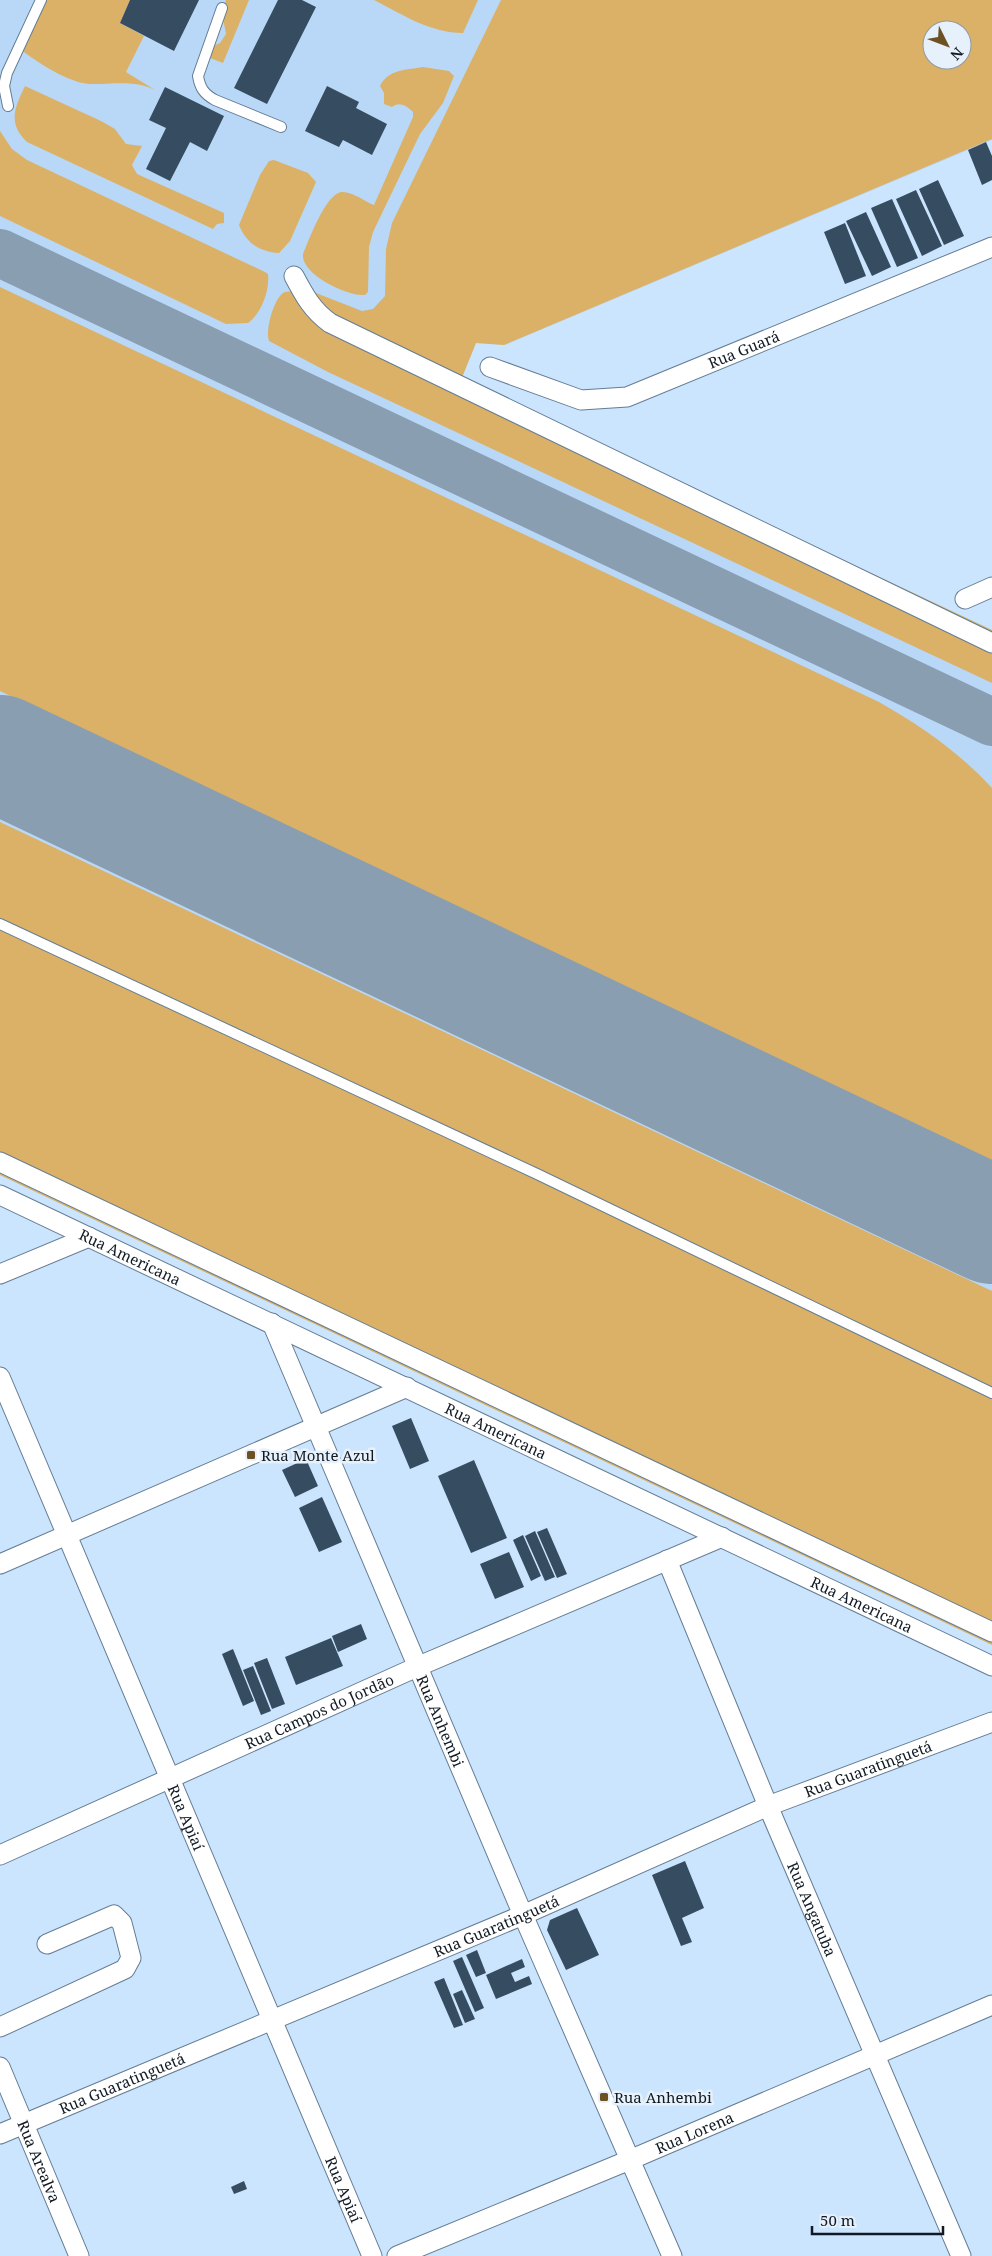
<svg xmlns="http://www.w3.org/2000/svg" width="992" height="2256" viewBox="0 0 992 2256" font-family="'Noto Serif',serif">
<rect width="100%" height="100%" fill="#cbe5ff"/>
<!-- built -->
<path fill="#b9d8f7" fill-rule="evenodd" d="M0,0H992V140L505,345L476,343L461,380L992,630V1644L0,1175ZM932,30H962V60H932Z"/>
<!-- green -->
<path fill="#dab167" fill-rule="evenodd" d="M43,0H130L120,23L144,36L126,72L155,90C137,80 113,84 93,84C71,85 37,62 20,49Z
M226,0H249L223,63L205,56L208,48L220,43L226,34C224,21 220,14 226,0Z
M374,0H478L463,33C431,33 403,15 374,0Z
M501,0H992V139L504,345L476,343L461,380L992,630V683L328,372L269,341C265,331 274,296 285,292C293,290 305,294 313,295L316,293L362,311L373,309L385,296L386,249L392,223ZM932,30H962V60H932Z
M423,67L449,71L454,76L443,103L420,134L373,232L369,247L368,292L365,295C348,297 300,274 303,254C309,240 325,195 341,192C352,191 364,201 374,205L413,117V112C407,106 399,101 392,107L384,104V93L380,86C388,69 407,70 423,67Z
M25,86L101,121L115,129L126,144L142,146L132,165L137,174L224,213V223L217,224L213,229L27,142C7,123 15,107 25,86Z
M0,131L12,149L27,160L265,272L268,274C270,290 261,314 248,323L226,324L0,216Z
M274,160L308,173L316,182L290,241L279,253C260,252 246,243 239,225L260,175L269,161Z
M0,287L879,702C921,726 959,752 992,788V1161L0,691Z
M0,822L992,1291V1645L0,1175Z"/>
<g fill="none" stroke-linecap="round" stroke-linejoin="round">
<!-- taxiway -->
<path stroke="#8a9eb2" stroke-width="48" d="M0,253L992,722"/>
<!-- runway -->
<path stroke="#8a9eb2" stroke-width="118" d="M0,754L992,1225"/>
</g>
<!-- building -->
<path fill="#364c61" d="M130,0H199L174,51L120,23Z
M278,0H302L316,7L267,104L234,88Z
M327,86L359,102L356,108L387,124L372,155L343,140L339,147L305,131Z
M165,87L224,116L207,151L190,142L170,181L146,169L166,128L149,120Z
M986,142L992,156V180L982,185L968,150Z
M938,180L964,236L944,245L919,189Z
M916,190L942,246L922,256L896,199Z
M892,199L918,258L897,267L871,208Z
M866,212L891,267L872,276L846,221Z
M845,223L866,276L845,284L824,232Z
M411,1418L429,1461L410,1469L392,1426Z
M306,1459L318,1486L295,1497L282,1470Z
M474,1460L507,1538L471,1553L438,1476Z
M322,1497L342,1542L319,1552L299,1508Z
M547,1528L567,1574L557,1578L537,1532Z
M535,1531L555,1577L545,1581L525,1536Z
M523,1535L541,1576L531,1581L513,1540Z
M509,1552L524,1587L495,1599L480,1564Z
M361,1624L367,1639L338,1652L332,1636Z
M331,1638L343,1666L296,1685L285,1657Z
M233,1649L254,1701L243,1706L222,1654Z
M267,1658L285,1704L272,1709L254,1663Z
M253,1666L271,1711L261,1715L243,1670Z
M685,1861L704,1908L682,1918L692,1942L681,1946L652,1875Z
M577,1908L599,1955L566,1970L547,1930L550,1920Z
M477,1950L486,1973L476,1977L466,1955Z
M462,1957L484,2008L475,2012L453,1961Z
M522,1959L525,1967L511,1973L515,1982L529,1976L532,1984L496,1999L486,1975Z
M444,1978L463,2025L454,2028L434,1982Z
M462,1990L475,2019L465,2023L453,1994Z
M244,2181L247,2189L234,2194L231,2187Z"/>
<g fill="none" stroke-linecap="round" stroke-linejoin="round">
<!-- lane casing -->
<g stroke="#657d93" stroke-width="12">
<path id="lane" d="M222,8L198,76C200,88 204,94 215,100L281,127
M8,106L4,86L7,73L41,0
M0,924L537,1174L992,1393"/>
</g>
<!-- street casing -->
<g stroke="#657d93" stroke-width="21">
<g id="street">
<path d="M294,276C304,295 312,310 330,323L992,643"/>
<path id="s1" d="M490,367L581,400L627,397L992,247"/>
<path d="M965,599L992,587"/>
<path d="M0,1162L992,1632"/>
<path id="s2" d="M0,1195L992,1666"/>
<path d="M0,1274L89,1237"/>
<path id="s3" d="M272,1323L523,1915L672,2256"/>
<path id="s4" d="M0,1377L372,2256"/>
<path id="s5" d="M667,1560L768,1806L961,2256"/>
<path d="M0,1564L407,1387"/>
<path id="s6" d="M0,1855L419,1666L722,1537"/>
<path d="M0,2027L125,1969L131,1958L122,1923L114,1915L47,1944"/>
<path id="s7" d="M0,2067L79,2256"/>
<path id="s8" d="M0,2134L523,1915L768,1806L992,1722"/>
<path id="s9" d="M397,2256L632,2159L992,2005"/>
</g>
</g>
<!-- lane -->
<use href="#lane" stroke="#fff" stroke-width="10"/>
<!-- street -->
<use href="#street" stroke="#fff" stroke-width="19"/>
</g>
<!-- markers -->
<g fill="#6c5223" stroke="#e6f1fb" stroke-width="2">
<rect x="246" y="1450" width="10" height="10" rx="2.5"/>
<rect x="599" y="2092" width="10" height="10" rx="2.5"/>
</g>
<g text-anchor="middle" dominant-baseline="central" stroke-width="5" stroke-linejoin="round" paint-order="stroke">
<!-- street labels -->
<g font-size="15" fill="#111a23" stroke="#e6f1fb">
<text stroke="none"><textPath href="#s1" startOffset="269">Rua Guará</textPath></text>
<text stroke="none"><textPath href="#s2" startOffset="144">Rua Americana</textPath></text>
<text stroke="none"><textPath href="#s2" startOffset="549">Rua Americana</textPath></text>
<text stroke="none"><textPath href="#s2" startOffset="954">Rua Americana</textPath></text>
<text stroke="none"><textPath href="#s6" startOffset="350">Rua Campos do Jordão</textPath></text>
<text stroke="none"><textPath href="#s3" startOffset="432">Rua Anhembi</textPath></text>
<text stroke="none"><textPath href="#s8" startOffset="942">Rua Guaratinguetá</textPath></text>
<text stroke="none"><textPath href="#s4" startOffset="478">Rua Apiaí</textPath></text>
<text stroke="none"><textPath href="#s5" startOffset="378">Rua Angatuba</textPath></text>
<text stroke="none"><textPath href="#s8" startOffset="538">Rua Guaratinguetá</textPath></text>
<text stroke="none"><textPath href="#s8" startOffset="132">Rua Guaratinguetá</textPath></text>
<text stroke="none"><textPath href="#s9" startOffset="322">Rua Lorena</textPath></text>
<text stroke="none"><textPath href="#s7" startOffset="102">Rua Arealva</textPath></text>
<text stroke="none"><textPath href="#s4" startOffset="882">Rua Apiaí</textPath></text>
</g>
<!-- poi labels -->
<g font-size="15" fill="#111a23" stroke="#e6f1fb" text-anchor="start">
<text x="261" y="1455">Rua Monte Azul</text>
<text x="614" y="2097">Rua Anhembi</text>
</g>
</g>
<!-- north arrow -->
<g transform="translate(947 45) rotate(132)"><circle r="24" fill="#e6f1fb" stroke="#919ba5"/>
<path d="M0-4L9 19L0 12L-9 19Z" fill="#6c5223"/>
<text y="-8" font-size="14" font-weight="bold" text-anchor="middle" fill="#111a23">N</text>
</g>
<!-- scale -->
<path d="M812 2226v8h131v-8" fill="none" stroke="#111a23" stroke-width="2.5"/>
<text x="820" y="2226" font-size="15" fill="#111a23" stroke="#e6f1fb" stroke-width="4" paint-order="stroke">50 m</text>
</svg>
